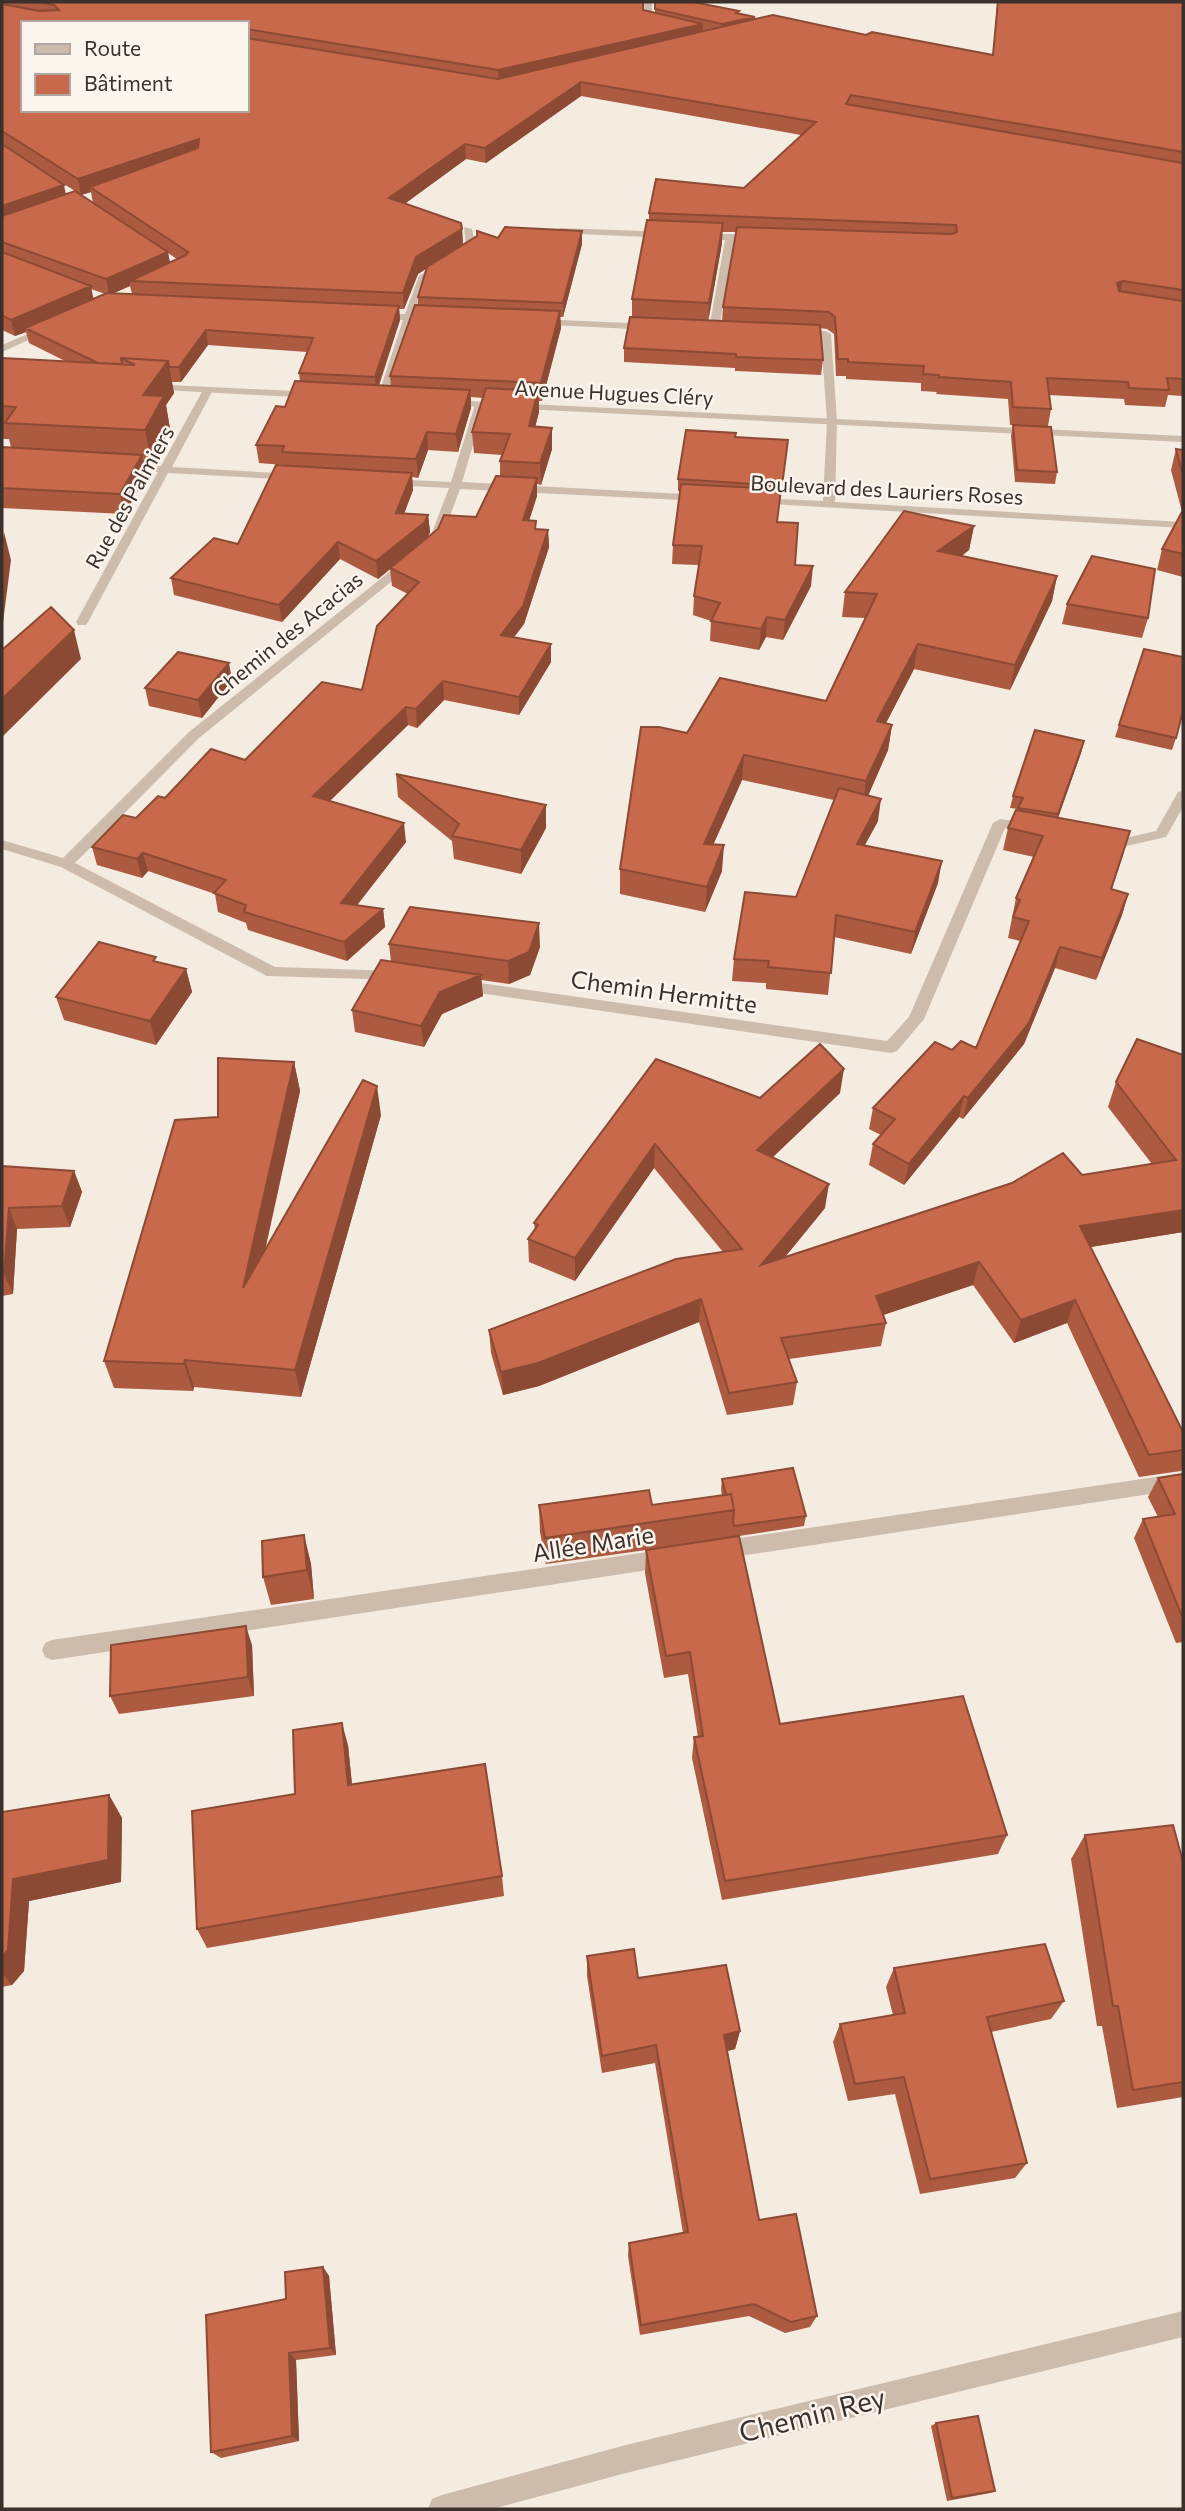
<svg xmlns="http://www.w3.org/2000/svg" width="1185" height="2511" viewBox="0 0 1185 2511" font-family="Commissioner,sans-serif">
<rect width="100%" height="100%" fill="#f4ebe1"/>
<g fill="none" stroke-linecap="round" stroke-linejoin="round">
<!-- minor -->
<path fill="#cdbbac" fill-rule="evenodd" d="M644,2H652V19L663,21V25L645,23Z
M464,227L472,229L476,247L426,279L415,314L435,315L440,318L435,321L413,320L387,399L378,401L377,399L403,320L379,319L374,316L379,313L405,314L419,276L466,246Z
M561,228L669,232L674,235L669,238L558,233V229Z
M700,233L756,235L761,238L756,241L734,240L719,329L714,332L709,329L725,240L697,238L695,236Z
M536,319L652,324L657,327L652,330L532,324L531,322Z
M44,327L53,329L2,352V345Z
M794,331H826L831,334L837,421L835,502L1183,522V528L753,503L751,501L757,498L823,501L827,421L821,337L798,336L793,333Z
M208,387L213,390L172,467L296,474L302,477L296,480L168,473L88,622L86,625H78L76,622L158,472L121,470L115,467L121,464L161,466L203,390Z
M480,402L485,405L462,482L701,495L707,498L701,501L460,489L443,535L433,537L431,535L449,488L390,485L384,482L390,479L451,482L475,405Z
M403,561L413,564L199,738L75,863L275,967L396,971L404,976L401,980L267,976L61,867L2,849V840L63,858L189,732Z
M1183,791V807L1166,837L1122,847L1101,844L1099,841L1106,837L1122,839L1156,831L1178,792Z
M1000,819L1033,824L1040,828L1033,832L1005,828L924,1019L897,1051L891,1053L459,990L451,985L459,980L887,1041L909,1017L993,823Z
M1183,1473V1489L720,1559L713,1556L710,1550L713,1544L720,1541Z
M668,1549L675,1552L678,1558L675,1564L668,1567L52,1660L45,1657L42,1650L45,1643L52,1640Z
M1183,2311V2337L626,2473L492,2509H428L432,2499L442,2495L626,2445Z"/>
<!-- tertiary -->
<path fill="#cdbbac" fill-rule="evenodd" d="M149,384L313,392L318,395L313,398L145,389L144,387Z
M449,400L1183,436V442L445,405V401Z"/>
</g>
<!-- wall -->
<path fill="#ac5a40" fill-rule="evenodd" d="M2,2H643V10L655,13V2L739,13L755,17V20L866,35L993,55L997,2H1183V396L1168,395L1165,407L1125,405L1124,399L1049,395L1051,409L1048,426L1057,472L1055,484L1015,482L1011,436L1013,425H1010L1008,399L936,394L937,392L921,391V383L846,379V376H836L834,334L827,329L820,328L823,360L821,375L735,371V368L624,362V348L632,317V299L649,220V213L744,188L801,135L581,96L486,163L466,159L405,203L462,229L463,245L498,238L582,244L563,317H560L561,328L542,401H539V412L535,427L552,428V449L541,485L537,484V496L529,520L537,529L548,530L549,547L524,624L514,637L551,662L519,715L444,700L417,728L408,725L330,801L406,842L357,905L383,909L385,927L347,961L248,930L246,923L218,912L215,894L148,871L142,878L97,865L92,847L136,818L165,798L245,760L362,690L408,594L392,586L390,569L378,579L340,559L282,622L174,595L171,578L238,544L284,466V465L259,463L256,445L285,407L300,382L299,373L307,352L208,345L181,382H172L174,393L166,405L170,429L152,463L143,462L146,475L125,514L2,508V447H11L9,439H2V358L67,362L29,343L26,332L15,336L2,330ZM247,23V110H23ZM32,164L75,191L66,194ZM91,192L93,203L81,195ZM722,232H736L723,307L722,321L708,320L722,243ZM168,253L177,259L170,263ZM427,268L418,297V305L390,376L391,386H379L400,320L399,309H404L418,274ZM130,286L132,294L114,293ZM91,289L105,294L93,299ZM471,397L483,398L472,432L474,453L502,455L500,461V476L476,517L427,538L430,532L428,515L404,513L413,490L412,477L418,478L428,450L458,452L471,408Z
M735,437L788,440L777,522L795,565L811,586L783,640L766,637L759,650L710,641L711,621L693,615L694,596L699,565L672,564L673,545L680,491H678V479Z
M1176,449L1183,450V577L1157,570L1162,549L1182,512L1171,470Z
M974,526L969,550L962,556L1057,576L1052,601L1010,690L914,669L886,723L892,725L888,750L868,796L878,821L865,845L938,883L911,954L834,937L828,995L766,989V983L732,981L734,959L796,897L834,800L742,780L713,845L722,871L705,912L620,894V869L687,733L826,701L865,618L842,617L845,592Z
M1067,604L1148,618L1142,638L1062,624Z
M232,680L202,718L149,706L145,688Z
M1119,725L1176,738L1172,750L1115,737Z
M1084,741L1081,753L1058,818L1124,852L1112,889L1128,894L1122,915L1096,980L1055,968L1024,1044L963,1119L959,1117L904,1185L869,1165L873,1144L881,1135L869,1129L873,1108L952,1050L976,1048L1020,941L1008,938L1016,898L1034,857L1003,850L1008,828L1018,809L1010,808L1013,796Z
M396,774L546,828L521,874L454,859L452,841L398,797Z
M389,944L540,947L530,975L509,984L481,980L483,996L442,1014L424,1047L355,1032L352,1010L391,962Z
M186,969L192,992L156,1045L64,1020L56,997Z
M1183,1055V1232L1091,1247L1183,1432V1466L1181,1471L1139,1477L1067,1323L1014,1343L973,1285L883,1315L886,1323L881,1346L789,1359L797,1382L793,1405L727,1415L699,1322L539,1386L503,1395L491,1353L489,1330L723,1252L654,1168L575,1281L529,1262L528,1239L535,1230L534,1223L656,1059L760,1098L840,1093L772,1158L825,1208L784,1258L1082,1175L1152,1164L1108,1107L1116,1082Z
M294,1062L300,1091L265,1251L381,1115L301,1397L194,1387L193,1391L114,1388L104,1361L218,1117Z
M2,1166L74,1171L82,1192L70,1227L17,1229L13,1294L2,1296Z
M1183,1474V1642L1176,1643L1134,1538L1143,1519L1158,1517L1148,1497L1158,1478Z
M722,1479L806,1516L804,1526L739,1536L780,1724L1007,1835L998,1854L722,1900L692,1758L694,1737H698L688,1674L664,1678L645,1573L646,1550L546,1564L540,1532L539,1505H652L722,1495L721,1490Z
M304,1535L311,1564L314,1599L271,1605L263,1577Z
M252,1645L254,1696L119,1714L110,1696Z
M348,1745L352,1784L502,1876L504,1896L207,1948L197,1929L295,1794Z
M109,1795L122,1818L121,1882L29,1901L24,1971L12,1985L2,1987V1812Z
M1085,1835L1183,1862V2097L1117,2108L1102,2026H1097L1071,1859Z
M587,1956L638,1978L740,2031L735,2049L727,2051L759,2220L817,2316L810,2327L785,2333L749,2316L640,2335L628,2256L629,2243L683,2233L655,2063L602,2073L587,1976Z
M894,1968L1064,2001L1051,2019L991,2032L1027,2163L1015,2178L920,2194L895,2094L848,2101L833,2042L840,2024L893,2015L886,1987Z
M323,2267L329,2276L336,2355L296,2360L299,2441L221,2458L211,2452L286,2299Z
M936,2423L995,2491L990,2493L947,2501L931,2426Z"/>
<!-- shaded-wall -->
<path fill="#8c4a34" d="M739,11L738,20L755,17L754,26L722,33V24Z
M703,24L702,38L499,84L498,70Z
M581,82V96L486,163L485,148Z
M199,139L202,155L90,187L91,192L81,195L78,179Z
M465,144L466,159L391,214L389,198Z
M64,185L67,200L2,223V206Z
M723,223L722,243L708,323L709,303Z
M462,229L463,245L418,274L404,309L403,293L416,257Z
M582,231V244L563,317V303Z
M168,252L171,269L130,281V286L109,295L106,279Z
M1123,281L1119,297L1117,283Z
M91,286L94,302L25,328L26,332L15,336L11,320Z
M399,306L400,320L376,392L375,377Z
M560,311L561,328L542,401L541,383Z
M206,330L208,345L181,382L179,367Z
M168,361L174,393L166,405L170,429L152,463L145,430L143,395Z
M470,390L471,408L458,452L456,434Z
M538,391L539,412L530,447L529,426Z
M552,428V449L541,485L540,463Z
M427,432L428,450L418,478L416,459Z
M142,455L146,475L125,514L120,494Z
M412,473L413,490L398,530L396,513Z
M537,478V496L524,537L523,520Z
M428,515L430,532L427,539L378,579L376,561Z
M974,526L969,550L934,575L938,551Z
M548,530L549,547L524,624L502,653L501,635Z
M4,532L11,560L2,630V546Z
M338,542L340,559L282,622L279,605Z
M813,566L811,586L783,640L785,620Z
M1057,576L1052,601L1010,690L1015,665Z
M767,617L766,637L759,650L761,629Z
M74,630L81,659L2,737V699Z
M551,644V662L519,715V697Z
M918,644L914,669L874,746L877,721Z
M229,663L232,680L202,718L198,700Z
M443,681L444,700L417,728L416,709Z
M406,707L408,725L316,814L313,796Z
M892,725L888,750L863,807L866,781Z
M1084,741L1081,753L1055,826L1058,814Z
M744,755L742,780L702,870L704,844Z
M881,799L878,821L853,866L857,844Z
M546,805V828L521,874V850Z
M404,823L406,842L344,922L341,903Z
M724,845L722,871L705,912L707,887Z
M143,853L148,871L142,878L137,859Z
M942,861L938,883L911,954L915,932Z
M1128,894L1122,915L1096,980L1102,958Z
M383,909L385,927L347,961L344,942Z
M539,923L540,947L530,975L509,984L508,961Z
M1060,947L1055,968L1024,1044L963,1119L968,1098Z
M186,969L192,992L156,1045L150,1021Z
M481,975L483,996L442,1014L424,1047L421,1026L440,992Z
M294,1062L300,1091L250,1316L243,1288Z
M844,1069L840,1093L755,1174L757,1150Z
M377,1086L381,1115L301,1397L295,1370Z
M964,1096L959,1117L904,1185L909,1164Z
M655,1144L654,1168L575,1281V1258Z
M74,1171L82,1192L70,1227L62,1206Z
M829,1184L825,1208L759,1289L761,1265Z
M9,1208L17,1229L13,1294L4,1274Z
M1183,1210V1232L1072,1250L1080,1226Z
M979,1262L973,1285L871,1319L876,1296Z
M701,1299L699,1322L539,1386L503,1395L501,1372Z
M1075,1300L1067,1323L1014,1343L1021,1320Z
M185,1360L194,1387L193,1391L184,1364Z
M304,1535L311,1564L314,1599L307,1570Z
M246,1626L252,1645L254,1696L248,1677Z
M342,1723L348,1745L354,1806L348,1785Z
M109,1795L122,1818L121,1882L29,1901L24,1971L12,1985L2,1973V1957L13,1879Z
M740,2031L735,2049L720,2053L724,2035Z
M323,2267L329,2276L336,2355L330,2348Z
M289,2353L296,2360L299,2441L292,2436Z"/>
<!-- building -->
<path fill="#c8694b" stroke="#8c4a34" stroke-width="2" d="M39,2H643V10L703,24L498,70L247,29V23H23V110H247V38L498,79L773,15L866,35L872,32L993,55L998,2H1183V152L851,95L846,104L1183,163V290L1123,281L1117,283L1119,291L1183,301V379L1167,378L1169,390L1129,388L1128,382L1047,378L1051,409L1013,407L1011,382L939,377V375L923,374L924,366L848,362V359H838L835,317L829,312L723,307L737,227L951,234L957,232L956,225L649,213L656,179L744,188L816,122L581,82L485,148L465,144L389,198L461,223L462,229L416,257L403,293L130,281L186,255L188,252L90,187L198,148L199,139L78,179L2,131V4L39,11L59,10L54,5Z
M655,2H693L739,11L736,13L755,17L722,24L655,9Z
M2,144L64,185L2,206Z
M75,191L168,252L106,279L2,242V216Z
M647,220L723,223L709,303L632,299Z
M505,227L582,231L563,303L418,297L427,267L477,236V231L498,238Z
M2,252L91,286L11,320L2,315Z
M107,293L399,306L375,377L299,373L313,338L206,330L179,367H169L168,361L121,358L122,364L98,363L25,328Z
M415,305L560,311L541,383L390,376Z
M630,317L820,325L823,360L736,357V354L624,348Z
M2,358L135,365L121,358L168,361L143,395L164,396L145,430L5,423L16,407L2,406Z
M295,381L470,390L456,434L427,432L416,459L282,452L284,446L256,445L276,406L285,407Z
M486,388L538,391L529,426L552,428L540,463L500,461L510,434L472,432Z
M1013,425L1051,427L1057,472L1017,470Z
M686,430L736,433L735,437L788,440L782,486L678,479Z
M2,447L142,455L120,494L2,488Z
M1176,449L1183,450V476Z
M276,465L412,473L396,513L428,515L425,522L376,561L338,542L279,605L171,578L214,538L238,544Z
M496,476L537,478L523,520L536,521L535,529L548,530L523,606L501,635L551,644L519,697L443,681L416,709L406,707L313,796L404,823L341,903L383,909L344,942L244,912L246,905L214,893L226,880L143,853L137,859L92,847L123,815L136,818L158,796L165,798L211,749L245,760L322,682L362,690L377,626L419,582L390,568L438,529L444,515L476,517Z
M681,484L781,489L777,522L798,523L795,565L813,566L785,620L767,617L761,629L711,621L720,603L694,596L702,546L673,545Z
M1183,510V554L1162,549Z
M904,511L974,526L938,551L1057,576L1015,665L918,644L877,721L892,725L866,781L744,755L704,844L724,845L707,887L620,869L641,727H659L687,733L720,678L826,701L877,594L845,592Z
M1092,556L1155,569L1148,618L1067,604Z
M51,607L74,630L2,699V650Z
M1144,649L1183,657V711L1176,738L1119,725Z
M178,652L229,663L198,700L145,688Z
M1035,730L1084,741L1058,814L1018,808L1023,798L1013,796Z
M396,774L546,805L521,850L452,836L459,824Z
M839,788L881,799L857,844L942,861L915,932L836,915L831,973L768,967L769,961L734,959L745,892L796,897Z
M1016,810L1130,831L1111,889L1128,894L1102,958L1060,947L1029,1023L968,1098L964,1096L909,1164L873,1144L895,1119L873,1108L935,1042L952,1050L961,1041L976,1048L1029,921L1013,917L1020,900L1016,898L1043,836L1008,828Z
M410,907L539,923L529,952L508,961L389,944Z
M99,942L156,957L153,961L186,969L150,1021L56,997Z
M381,960L481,975L440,992L421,1026L352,1010Z
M1137,1039L1183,1055V1210L1080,1226L1183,1432V1450L1149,1455L1075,1300L1021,1320L979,1262L876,1296L886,1323L781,1338L797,1382L729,1393L701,1299L538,1363L501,1372L489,1330L676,1259L742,1249L655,1144L575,1258L528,1239L538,1225L534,1223L656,1059L760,1098L820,1044L844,1069L757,1150L829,1184L761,1265L1012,1183L1063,1153L1082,1175L1176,1160L1116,1082Z
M218,1058L294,1062L243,1288L363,1080L377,1086L295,1370L185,1360L184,1364L104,1361L175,1120L218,1117Z
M2,1166L74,1171L62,1206L9,1208L4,1274H2Z
M793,1468L806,1516L734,1526L733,1522L734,1510L731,1494L726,1495L722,1479Z
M1183,1474V1619L1143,1519L1175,1514L1158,1478Z
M649,1490L652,1505L731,1494L734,1510L545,1538L539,1505Z
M304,1535L307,1570L263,1577L262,1541Z
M739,1536L780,1724L963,1696L1007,1835L725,1881L694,1737L703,1736L690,1652L666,1656L646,1550Z
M246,1626L248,1677L110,1696L111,1645Z
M342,1723L348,1785L485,1764L502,1876L197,1929L192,1811L295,1794L293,1730Z
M109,1795L108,1860L13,1879L8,1950L2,1957V1812Z
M1173,1825L1183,1862V2082L1133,2090L1118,2006H1113L1085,1835Z
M1045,1944L1064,2001L987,2017L1027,2163L930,2179L904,2077L855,2084L840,2024L905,2013L894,1968Z
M634,1949L638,1978L726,1965L740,2031L724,2035L759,2220L796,2214L817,2316L791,2322L754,2304L641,2325L629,2243L688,2232L656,2045L602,2056L587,1956Z
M323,2267L330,2348L289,2353L292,2436L211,2452L206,2315L286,2299L285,2272Z
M978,2416L995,2491L952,2498L936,2423Z"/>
<g text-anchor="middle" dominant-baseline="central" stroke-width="5" stroke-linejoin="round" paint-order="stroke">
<!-- far-street labels -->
<g font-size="21" fill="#3b302b" stroke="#fbf5ee">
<text transform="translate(614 392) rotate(3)">Avenue Hugues Cléry</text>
<text transform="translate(887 489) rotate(3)">Boulevard des Lauriers Roses</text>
<text transform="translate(129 497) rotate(-61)">Rue des Palmiers</text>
<text transform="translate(287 634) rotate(-39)">Chemin des Acacias</text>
</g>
<!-- street labels -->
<g font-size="24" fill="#3b302b" stroke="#fbf5ee">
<text transform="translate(664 991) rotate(8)">Chemin Hermitte</text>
<text transform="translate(593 1543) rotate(-9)">Allée Marie</text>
</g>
<!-- near-street labels -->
<g font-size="28" fill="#3b302b" stroke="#fbf5ee">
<text transform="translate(812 2414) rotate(-14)">Chemin Rey</text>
</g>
</g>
<!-- border -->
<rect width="1185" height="2511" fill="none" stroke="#3b302b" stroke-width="7"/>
<!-- legend -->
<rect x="21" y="21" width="228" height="91" fill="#fbf5ee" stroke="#aea6a0" stroke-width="2"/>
<rect x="35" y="44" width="35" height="10" fill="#cdbbac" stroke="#aea6a0" stroke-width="2"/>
<text x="84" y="56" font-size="21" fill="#3b302b">Route</text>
<rect x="35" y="74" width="35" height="21" fill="#c8694b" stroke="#aea6a0" stroke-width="2"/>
<text x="84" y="91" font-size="21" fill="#3b302b">Bâtiment</text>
</svg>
